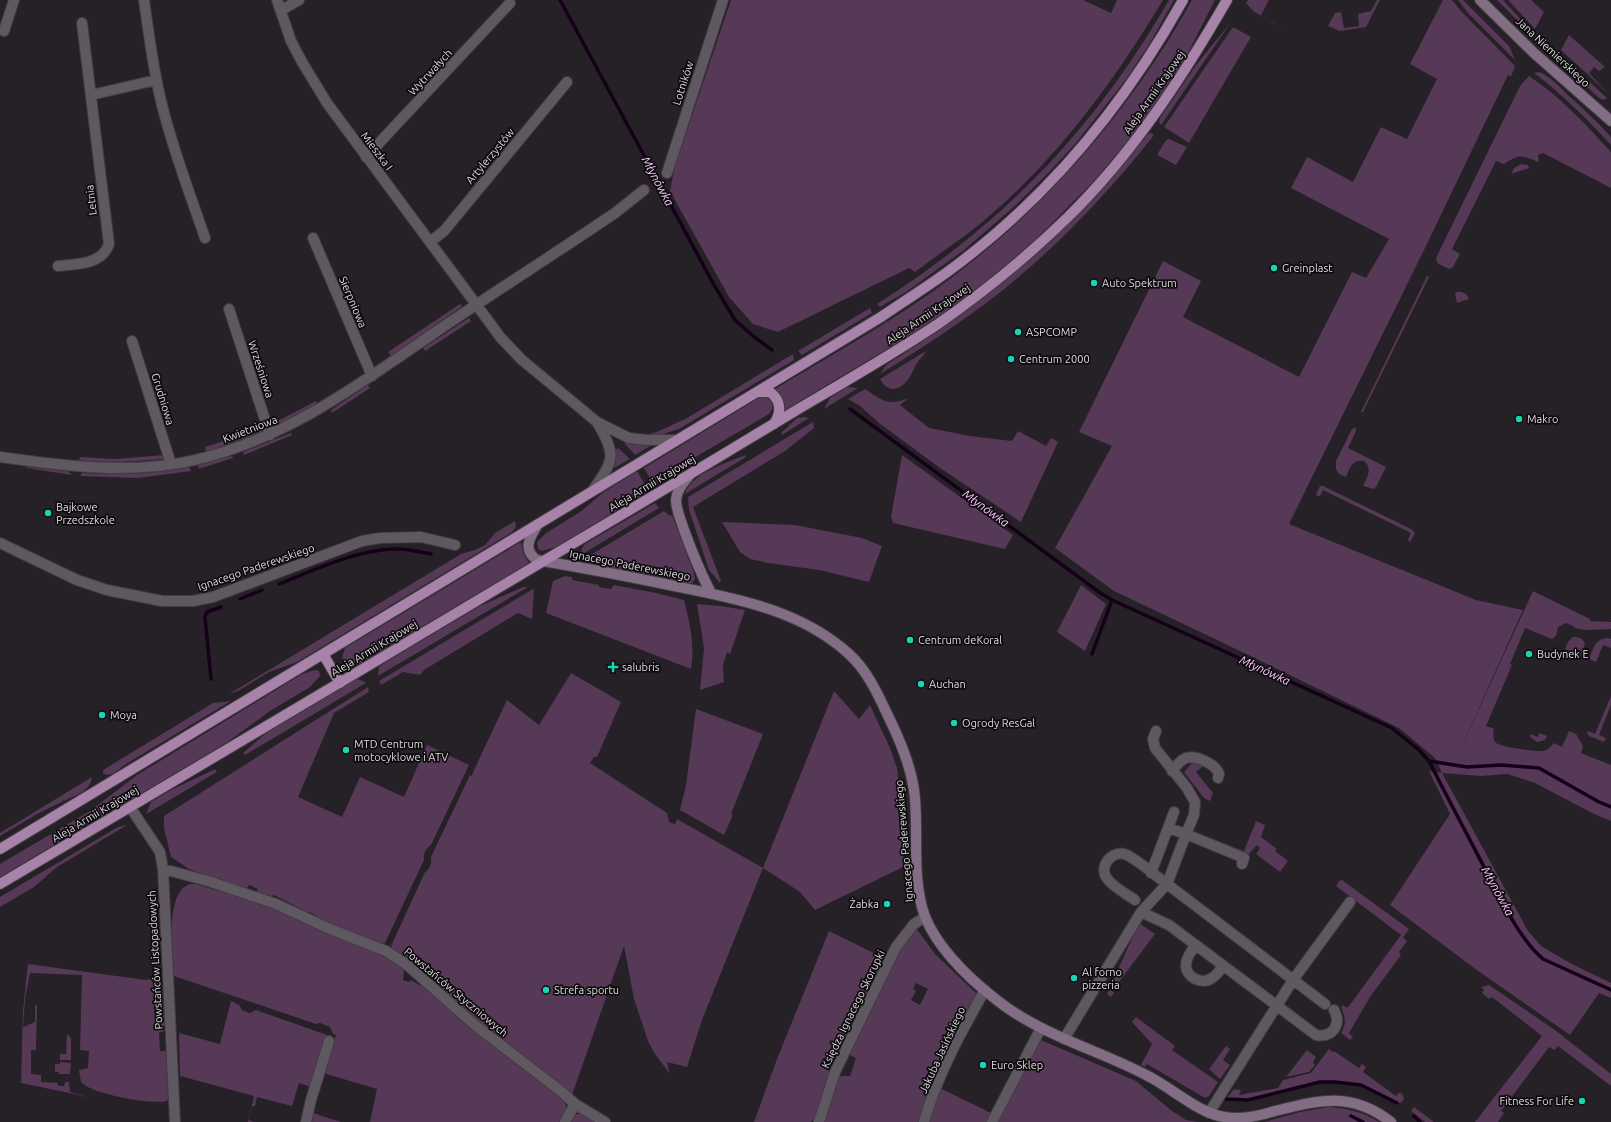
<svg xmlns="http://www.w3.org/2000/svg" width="1611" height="1122" viewBox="0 0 1611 1122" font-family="Ubuntu,sans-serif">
<rect width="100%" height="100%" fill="#262027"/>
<!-- green -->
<path fill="#563857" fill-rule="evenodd" d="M731,0H1083L1111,13L1117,0H1163C1112,85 1050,169 971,231C953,245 933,258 915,272L909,268L778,332L753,324L729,297L670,191L675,166Z
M1169,0H1174L1150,43L1127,78L1076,143L1050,171L1016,205L964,250L906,292L880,307L877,304C1004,223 1093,131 1169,0Z
M1192,0H1215L1186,57L1148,114L1126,143L1093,182L1034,241L982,285L949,309L904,339L783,411L781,396L775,389C828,357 882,327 932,292C1040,215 1127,116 1192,0Z
M1248,0H1269L1261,15L1290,32L1253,11L1246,3Z
M1377,0H1380L1366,27L1340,31L1328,26L1335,13L1341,12L1344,28L1359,26L1358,14L1371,11Z
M1443,0H1452L1461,11L1515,66L1511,77L1508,75L1426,246L1289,524L1476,600L1523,610L1456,759L1533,591L1590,619V621L1611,622V629L1586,630L1575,628L1573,626L1566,623L1558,627L1556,636L1552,639L1525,628L1510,664L1512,665L1486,726L1494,729C1493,733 1493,738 1495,742C1499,747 1537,752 1544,751C1548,750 1551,746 1554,743L1562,747L1569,731L1576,734L1583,746L1581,753L1611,765V821L1594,814L1535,783L1507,774L1481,776L1442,773L1528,931L1541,946L1570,963L1611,983V998L1599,993L1570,1035L1474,968L1390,905L1450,814L1429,771L1442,773L1435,758L1399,728L1238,650L1114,591L1055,548L1112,446L1079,432L1163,261L1201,281L1183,317L1299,377L1352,272L1366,278L1389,239L1291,188L1307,157L1353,182L1381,127L1407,139L1437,79L1410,64Z
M1458,0H1463L1509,46L1515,60L1468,13Z
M1497,0H1503L1533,33L1554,50L1551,54Z
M1508,0H1531L1544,12L1535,29Z
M1231,22L1161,125L1159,122L1160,118L1196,65Z
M1233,27L1251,37L1189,143L1164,127Z
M1569,35L1605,67L1599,71L1594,67L1589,73L1610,95L1561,50Z
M1559,54L1607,98L1603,100L1599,98L1557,59Z
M1539,72C1550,76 1560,87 1568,95C1583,109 1598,122 1611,137V145C1587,119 1562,94 1534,73Z
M1529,76C1560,96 1586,125 1611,152V188L1543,153L1538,155L1539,162C1522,156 1521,153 1504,164L1496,161L1452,249L1460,254L1453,267L1449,269L1437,263L1436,258L1520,86Z
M1151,133L1154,135C1109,192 1060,244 1003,290C964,321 922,348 880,374L886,365C990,299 1072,231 1148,134Z
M1169,139L1187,147L1176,165L1157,155L1166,140Z
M1521,164L1528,165L1529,168L1511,174L1514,168Z
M1427,276L1429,277L1363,412H1361Z
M1457,292C1462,291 1468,294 1469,299L1457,303L1455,294Z
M460,304L462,305L461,307L391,356L388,352Z
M870,308L872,313L802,355L798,351Z
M469,318L471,321L425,351L423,348Z
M926,351C925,354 920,359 917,363C911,374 907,388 892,389C887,388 883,385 880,379Z
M793,354L794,360L679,429L660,435H646L659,431L687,418Z
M368,385L370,388L332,413L331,410Z
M847,387L858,388L824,409L830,398Z
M865,389C883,401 888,406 909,398L900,405L929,428L970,436L1012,441L1018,431L1046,446L1051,438L1058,442L1021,522L940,468L879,423L860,406L848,399Z
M765,397C773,400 775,408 769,414L675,469L655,487L644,468L759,398Z
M316,401L317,404L275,426L272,424Z
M805,417L809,418L782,435L781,433L797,418Z
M813,422L814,428L785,451L693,507L721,581L720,583L709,570L689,510L688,497Z
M263,428L262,432L206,452L205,447Z
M1354,428H1356V431L1348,448L1386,467L1376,487L1374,489L1363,486C1367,477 1373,469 1364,461C1352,459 1350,468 1346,477L1339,474L1336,469V461L1352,429Z
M291,433L292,435L244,455L243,452Z
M627,440L651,444L652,445L635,455L624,443Z
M618,448L630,459L614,468V451Z
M164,455V459C136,461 107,464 79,460L80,457L116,459Z
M745,455L746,457L685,494C692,472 726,464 745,455Z
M902,455L1013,535L1005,549L893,523L891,517Z
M232,456L233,458L199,469L198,465Z
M189,467L191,471L138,478L80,476L82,473C118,475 153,474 189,467Z
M26,468V467L68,471L72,475Z
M637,471L649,491L556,547L542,551L538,549L537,542L546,533L580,512L604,492Z
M1320,486H1323L1411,529L1415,533L1410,542L1408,540L1411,533L1323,490L1320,496H1317L1316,494Z
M655,503L659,508L581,555L582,548L585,544Z
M664,511L670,516L672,515L693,570L695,579L692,583L688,584L586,564L582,560Z
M515,521L516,527L512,532L297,662L269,672L238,691L229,694L461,554L475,550L485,545L495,533Z
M722,522L795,525L862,538L882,546L869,582L819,570L768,563L750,559L740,552Z
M521,542L523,553L529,563L357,665C350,665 345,665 342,657L345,648Z
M565,576L572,577V580L599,585V587L611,589L614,585L656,593L684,600C690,625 695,643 691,669L546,613L553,581Z
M1081,585L1106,604L1085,651L1057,632Z
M523,587H528L378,676L379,667L386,662L480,606Z
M533,589L534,590L532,619L518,613L424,670L420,675L403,672L381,685L379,681Z
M697,604L721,606L745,610L730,654L727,652L723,665L724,682L700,690L704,648Z
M1573,637C1579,637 1583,638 1585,644L1580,656L1565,649L1568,642Z
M1608,638L1611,639V648L1603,645L1596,662L1589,659C1594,648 1594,639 1608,638Z
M315,670L319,671L320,676L310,687L270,711L226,743L0,877V864L90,811L137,775L302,674Z
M571,673L621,702L597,757H594L590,763L667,813L669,822L675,824L677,819L763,868L702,1020L687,1067L667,1062L670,1074L655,1054L648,1041L634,999L624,946L572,1095L522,1058L428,979L432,970L427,967L423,971L420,970L412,964L411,959L405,955H401L393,951L391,946L425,872C430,869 432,863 431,857L470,775L472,776L474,770L507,700L539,725Z
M357,679L363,681L366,683L245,755L243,753L266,733Z
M368,687L369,692L334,713L298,797L342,817L360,777L404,797L427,745L469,765L431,845C426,848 423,854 424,860L385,943L382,945L321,919L310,912L309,913L274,895L270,897L256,892L258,889L249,885L246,890L189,869L171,857L164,828V816Z
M834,691L859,719L870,705L890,748L897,768L904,828L903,867L815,910L800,892L763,868Z
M1611,696V705L1599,735L1606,738L1604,742L1589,736L1587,733L1588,731L1595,734Z
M231,701L126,764L113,774L106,775L103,773V770L213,703Z
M696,709L763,734L731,814L733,815L724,835L680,810L686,785Z
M1539,733L1547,736L1545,740L1537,742L1530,737V734L1538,737Z
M1193,762L1203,766L1196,772L1213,793L1210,801L1204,798L1184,772Z
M215,769L217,772L146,814L151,802L171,790Z
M92,777C90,792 76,795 64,801L62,800V802L39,813L0,836V833Z
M1256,821L1265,825L1261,837L1277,849L1275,851L1288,861L1280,872L1256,854L1260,848L1257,845L1246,857L1206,841L1208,837L1244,851Z
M127,825L57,867L34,887L0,907V897L118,827Z
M1342,880L1409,929L1403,938L1407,941L1399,952L1401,955L1370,997L1349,1033L1353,1037L1350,1040L1341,1033C1347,1024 1345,1017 1341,1007L1343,1005L1347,1008L1349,1006L1401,935L1336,886L1339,881Z
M190,884H196L281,910L330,933L381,955L404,968L403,980L409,982L411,980L419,985H422L564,1099L567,1110L562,1122H370L377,1089L323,1073L336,1035L333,1034L330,1027L320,1023L316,1024L174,976C173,953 166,907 182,889C184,887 187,885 190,884Z
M1139,923L1155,934L1112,991L1114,993L1111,997L1107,994Z
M916,928L935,954L977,994L921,1122H823L838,1076H850L856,1058L848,1054L897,953ZM916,983L928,989L920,1005L911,1000L916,991L913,989Z
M829,931L886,959L879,972L875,974L872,981L874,983L816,1119L810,1122H754L777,1059Z
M28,964L146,980L158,976L159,982L162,983L163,999L159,998V1000H165L166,1028L162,1032H159L160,1051H167L169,1096L167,1101C151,1105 91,1094 81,1082L79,1070L88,1068L89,1051L80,1050L82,975L30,973L25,1000L23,1027L35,1022V1005H37L36,1050H31V1074L41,1075V1082L58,1083V1086H64L65,1082H69L70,1092L88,1097L21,1083L23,1010Z
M1489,985L1555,1030L1611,1074V1086L1558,1046L1555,1050L1549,1047L1501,1111L1504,1113L1498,1122H1475L1542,1036L1492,997L1489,999L1482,993L1484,990L1481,987Z
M231,1001L239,1005L242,1010L250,1013L256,1010L327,1035L311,1087L299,1083L292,1106L257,1097L255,1106H252L249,1120L254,1122H248L254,1096L180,1076L179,1033L220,1044Z
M1136,1017L1175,1046L1172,1050L1218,1082L1209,1096L1205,1098L1147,1064L1145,1067L1141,1065L1152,1044L1132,1022Z
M67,1035H69L71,1039V1060H60V1054H66Z
M1041,1040L1136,1081L1172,1111L1186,1120L1198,1122H997L1037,1044Z
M1226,1046L1230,1049L1223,1060L1230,1065L1220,1079L1209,1069Z
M1329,1049L1333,1052L1334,1051L1359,1068L1362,1064L1366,1067L1363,1072L1396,1096L1400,1092L1403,1095L1404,1099L1401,1103H1397L1361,1085L1335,1082H1320L1248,1100L1226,1099L1234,1089L1241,1090L1239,1095L1278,1088L1283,1080L1311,1073Z
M1307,1050L1316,1057L1313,1062L1315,1065L1309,1072L1286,1077Z
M60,1062L71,1063L70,1074H59V1072H55V1064H60Z
M940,1088L993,1114L988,1122H927Z
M1328,1107C1346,1108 1363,1112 1379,1122H1264L1300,1112Z
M1414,1107L1434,1122H1425L1411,1111Z
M313,1113L341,1122H312Z
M577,1114H583L597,1122H569L572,1116Z"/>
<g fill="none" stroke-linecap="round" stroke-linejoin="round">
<!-- stream -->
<path stroke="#160019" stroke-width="3.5" d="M560,0L714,285L735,320L753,336L772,350
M850,409L1099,592L1112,600L1392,728L1419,750L1429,761C1447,797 1466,832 1484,867C1500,896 1518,938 1543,959L1611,990
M279,584C314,570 356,550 394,549C406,548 419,552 431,554
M240,599L262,590
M1092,654L1112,600
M211,679L205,617L207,612L221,607
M1429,761L1467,767L1501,765L1539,768L1599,802L1611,807
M1226,1099L1248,1100L1320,1082H1335L1361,1085L1397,1103
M1351,1116L1363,1122
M1414,1116L1420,1122"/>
<!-- street casing -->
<g stroke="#413c42" stroke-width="12">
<path id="street" d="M144,0C149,35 153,70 162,105C173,150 190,194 205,238
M277,0L291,41L302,62L327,103L501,338L522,360L597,422L629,438L647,440H676
M280,9L285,8L299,0
M4,31L14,0
M91,95L156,80
M366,157L510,3
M667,173L723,0
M313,238L372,376
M430,242L444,231L567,82
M58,266C76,264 102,265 109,244L82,23
M229,309L270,435
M132,341L171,464
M0,457C64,466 131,475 195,460C286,439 361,383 437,331C496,291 556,253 615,213L644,190
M593,490C615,459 616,455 597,422
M0,543L77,580L107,590L162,601H193L213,597L362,541L380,538L421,537L455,545
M1172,771C1176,766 1180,760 1186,758C1196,755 1216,764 1219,774L1218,778
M130,807L160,852L163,869L175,1122
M1168,828L1174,812
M163,869L208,881L276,904L330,929L386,951L406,964L476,1026L562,1092L575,1104L605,1122
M1151,873L1168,828L1186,834L1194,815L1195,802L1187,788L1155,748L1153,739L1156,731
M1135,900C1127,894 1112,887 1106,877C1099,864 1114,849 1127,855C1139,861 1156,876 1167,884L1186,834L1244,858L1242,864
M1196,945C1191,951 1186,958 1186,965C1186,978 1202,985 1212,978C1217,975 1220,970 1223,966
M1325,1004L1167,884L1141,912L1169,925L1316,1035C1332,1038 1342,1025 1334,1010
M1064,1039L1141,912
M1209,1113L1293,980L1350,902
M306,1122L311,1100L329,1041
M565,1122L575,1104
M819,1122L835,1072L896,947L914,924L925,917
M924,1122C937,1076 961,1032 985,990
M992,1122L1041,1028"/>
</g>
<!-- secondary casing -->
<g stroke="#413c42" stroke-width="12">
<path id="secondary" d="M1480,0L1534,53L1611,121
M689,476C683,483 677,490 676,500C676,510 681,520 684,530C692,552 700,572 711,593
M538,524C531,536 521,549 537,560C584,568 632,577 679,587C739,599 802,611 849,654C869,672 880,699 891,722C903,747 913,772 915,799C918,834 913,869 921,903C929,941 968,978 998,1001C1043,1036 1099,1050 1148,1076C1172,1088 1198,1113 1224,1117C1242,1120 1258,1116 1275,1111C1319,1100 1351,1091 1391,1122"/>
</g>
<!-- primary casing -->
<g stroke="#413c42" stroke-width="12">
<path id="primary" d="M757,392H770C782,401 781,413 774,424
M323,654L340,683
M0,849L881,317C903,302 925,288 946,273C1045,201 1124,106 1183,0
M0,884C188,773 375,662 562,550C642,503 721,456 800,408C846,381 893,354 938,324C984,292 1028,256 1068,217C1133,153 1182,78 1227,0"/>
</g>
<!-- street -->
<use href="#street" stroke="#605860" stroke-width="10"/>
<!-- secondary -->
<use href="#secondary" stroke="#836d84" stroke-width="10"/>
<!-- primary -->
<use href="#primary" stroke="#a783a9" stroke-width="10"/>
</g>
<!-- markers -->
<g fill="#1ad5b2" stroke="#0e0b0e" stroke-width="1.5">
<circle cx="1274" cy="268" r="4"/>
<circle cx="1094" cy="283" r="4"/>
<circle cx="1018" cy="332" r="4"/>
<circle cx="1011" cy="359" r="4"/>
<circle cx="1519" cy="419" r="4"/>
<circle cx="48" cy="513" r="4"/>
<circle cx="910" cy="640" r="4"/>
<circle cx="1529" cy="654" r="4"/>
<path d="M611 661h4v4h4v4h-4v4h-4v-4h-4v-4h4z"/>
<circle cx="921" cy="684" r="4"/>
<circle cx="102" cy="715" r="4"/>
<circle cx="954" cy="723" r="4"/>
<circle cx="346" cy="750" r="4"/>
<circle cx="887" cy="904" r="4"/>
<circle cx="1074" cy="978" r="4"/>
<circle cx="546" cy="990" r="4"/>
<circle cx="983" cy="1065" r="4"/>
<circle cx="1582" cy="1101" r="4"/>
</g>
<g text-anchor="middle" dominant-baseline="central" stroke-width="3.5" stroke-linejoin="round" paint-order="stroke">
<!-- street labels -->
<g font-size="11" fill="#dfdbdf" stroke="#0e0b0e">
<text transform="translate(1553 52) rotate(43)">Jana Niemierskiego</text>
<text transform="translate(430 72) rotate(-47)">Wytrwałych</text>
<text transform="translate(683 83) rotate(-72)">Lotników</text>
<text transform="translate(1154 92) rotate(-55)">Aleja Armii Krajowej</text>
<text transform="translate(377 151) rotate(53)">Mieszka I</text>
<text transform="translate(490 156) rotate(-50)">Artylerzystów</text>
<text transform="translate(91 200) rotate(-97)">Letnia</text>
<text transform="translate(353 302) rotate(67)">Sierpniowa</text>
<text transform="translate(928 314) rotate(-34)">Aleja Armii Krajowej</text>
<text transform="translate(261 369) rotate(72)">Wrześniowa</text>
<text transform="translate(163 399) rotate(73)">Grudniowa</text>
<text transform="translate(250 429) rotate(-21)">Kwietniowa</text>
<text transform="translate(652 483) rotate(-31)">Aleja Armii Krajowej</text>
<text transform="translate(630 565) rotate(11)">Ignacego Paderewskiego</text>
<text transform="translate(256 567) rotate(-19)">Ignacego Paderewskiego</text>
<text transform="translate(374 648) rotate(-31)">Aleja Armii Krajowej</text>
<text transform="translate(95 814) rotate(-31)">Aleja Armii Krajowej</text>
<text transform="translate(904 841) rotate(-95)">Ignacego Paderewskiego</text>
<text transform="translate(155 960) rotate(-93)">Powstańców Listopadowych</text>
<text transform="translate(456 992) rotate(40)">Powstańców Styczniowych</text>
<text transform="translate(853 1009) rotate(-64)">Księdza Ignacego Skorupki</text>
<text transform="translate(942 1050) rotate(-65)">Jakuba Jasińskiego</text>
</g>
<!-- poi labels -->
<g font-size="11" fill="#dfdbdf" stroke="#0e0b0e" text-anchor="start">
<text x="1282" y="268">Greinplast</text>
<text x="1102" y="283">Auto Spektrum</text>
<text x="1026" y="332">ASPCOMP</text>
<text x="1019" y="359">Centrum 2000</text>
<text x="1527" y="419">Makro</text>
<text x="56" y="507">Bajkowe<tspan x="56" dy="13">Przedszkole</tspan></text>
<text x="918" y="640">Centrum deKoral</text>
<text x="1537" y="654">Budynek E</text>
<text x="622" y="667">salubris</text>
<text x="929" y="684">Auchan</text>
<text x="110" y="715">Moya</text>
<text x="962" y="723">Ogrody ResGal</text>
<text x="354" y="744">MTD Centrum<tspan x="354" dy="13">motocyklowe i ATV</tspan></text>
<text x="879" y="904" text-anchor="end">Żabka</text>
<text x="1082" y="972">Al forno<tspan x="1082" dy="13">pizzeria</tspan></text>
<text x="554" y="990">Strefa sportu</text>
<text x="991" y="1065">Euro Sklep</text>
<text x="1574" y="1101" text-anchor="end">Fitness For Life</text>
</g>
<!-- water labels -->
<g font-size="12" font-style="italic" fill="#fcc4ff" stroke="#0e0b0e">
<text transform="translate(658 181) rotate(62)">Młynówka</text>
<text transform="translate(986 508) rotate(36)">Młynówka</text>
<text transform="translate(1265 670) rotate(25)">Młynówka</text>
<text transform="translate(1498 891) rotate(61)">Młynówka</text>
</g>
</g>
</svg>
